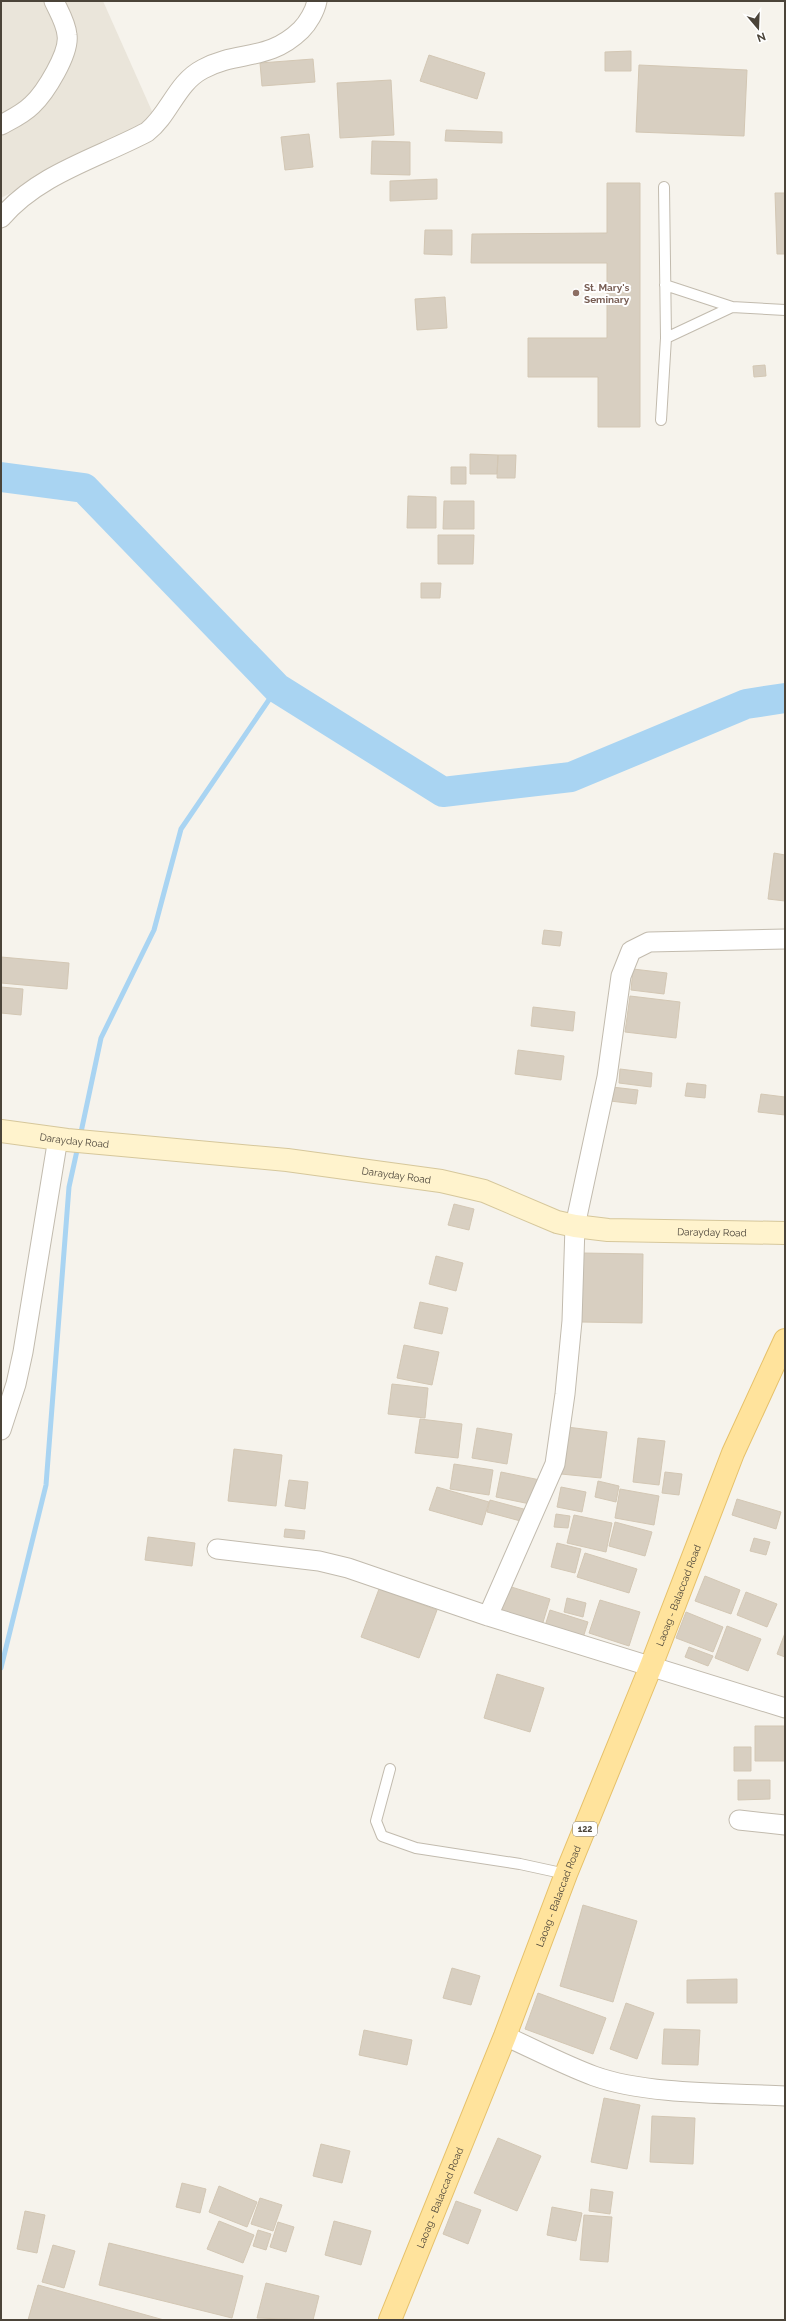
<svg xmlns="http://www.w3.org/2000/svg" width="786" height="2321" viewBox="0 0 786 2321" font-family="Raleway,sans-serif">
<rect width="100%" height="100%" fill="#f6f3ec"/>
<!-- residential -->
<path fill="#eae5da" d="M1,1H103L155,118L1,198Z"/>
<g fill="none" stroke-linecap="round" stroke-linejoin="round">
<!-- stream -->
<path stroke="#a9d4f2" stroke-width="5" d="M80,1137L101,1038L154,930L181,829L277,688
M1,1668L46,1485L69,1187L78,1146"/>
<!-- river -->
<path stroke="#a9d4f2" stroke-width="30" d="M1,477L84,488L277,688L443,792L571,777L746,704L785,698"/>
</g>
<!-- building -->
<path fill="#d8cfc1" stroke="#d3c7b4" d="M631,51V71H605V52Z
M429,55L485,73L477,99L420,81Z
M313,59L315,82L262,86L260,63Z
M639,65L747,70L744,136L636,132Z
M391,80L394,135L340,138L337,83Z
M446,130L502,132V143L445,141Z
M309,134L313,167L285,170L281,137Z
M372,141L410,142V175L371,174Z
M437,179V199L390,201V181Z
M607,183H640V427H598V377H528V338H607V263H471L472,234L607,233Z
M775,193H785V254H777Z
M425,230H452V255L424,254Z
M445,297L447,328L417,330L415,299Z
M765,365L766,376L754,377L753,366Z
M470,454L498,455L497,474H470Z
M498,455H516L515,478H497Z
M451,467H466V484H451Z
M408,496L436,497V528H407Z
M444,501H474V529H443Z
M438,535H474L473,564H438Z
M421,583H441L440,598H421Z
M774,853L785,855V901L768,899Z
M544,930L562,932L560,946L542,944Z
M1,957L69,963L67,989L1,983Z
M633,969L667,973L664,994L631,990Z
M1,987L23,989L21,1015L1,1013Z
M630,996L680,1002L676,1038L625,1032Z
M533,1007L575,1012L573,1031L531,1026Z
M518,1050L564,1056L561,1080L515,1074Z
M620,1069L652,1073L651,1087L619,1083Z
M687,1083L706,1085L705,1098L685,1096Z
M612,1087L638,1090L636,1104L610,1101Z
M761,1094L785,1097V1115L758,1112Z
M454,1204L474,1209L469,1230L448,1225Z
M582,1253L643,1254L642,1323L581,1322Z
M436,1256L463,1263L456,1291L429,1284Z
M420,1302L448,1308L442,1334L414,1328Z
M404,1345L439,1352L432,1385L397,1378Z
M392,1384L428,1388L425,1418L388,1414Z
M420,1419L462,1424L458,1458L415,1453Z
M567,1427L607,1432L601,1478L561,1474Z
M477,1428L512,1434L507,1464L472,1458Z
M638,1438L665,1441L659,1485L633,1482Z
M234,1449L282,1455L276,1506L228,1501Z
M454,1464L493,1470L489,1495L450,1489Z
M501,1472L540,1480L535,1505L496,1497Z
M665,1472L682,1474L679,1495L662,1493Z
M289,1480L308,1482L305,1509L285,1506Z
M598,1481L619,1486L616,1502L595,1497Z
M437,1487L489,1502L482,1525L429,1510Z
M561,1487L586,1492L582,1512L557,1507Z
M620,1489L659,1496L654,1525L615,1518Z
M737,1499L781,1512L776,1529L732,1515Z
M490,1500L531,1511L528,1523L487,1512Z
M556,1514L570,1516L568,1528L554,1527Z
M574,1515L612,1523L606,1552L567,1543Z
M615,1522L652,1532L645,1556L609,1546Z
M285,1529L305,1531L304,1539L284,1537Z
M148,1537L195,1543L192,1566L145,1560Z
M754,1538L770,1542L766,1555L750,1551Z
M557,1543L581,1549L575,1573L551,1567Z
M585,1553L637,1569L629,1593L577,1577Z
M705,1576L740,1590L731,1614L695,1601Z
M505,1585L550,1599L541,1629L495,1615Z
M379,1589L437,1610L419,1658L361,1637Z
M746,1592L777,1604L767,1627L737,1615Z
M567,1598L586,1603L583,1617L564,1612Z
M600,1600L640,1612L629,1646L589,1633Z
M550,1610L588,1622L582,1641L544,1629Z
M686,1612L723,1627L713,1652L676,1638Z
M727,1626L761,1639L748,1671L715,1658Z
M785,1633V1657L777,1654Z
M689,1647L713,1656L708,1666L685,1657Z
M497,1674L544,1688L530,1732L484,1718Z
M755,1726H785V1761H755Z
M734,1747H751V1771H734Z
M738,1780H770V1799L738,1800Z
M583,1905L637,1921L613,2002L560,1986Z
M452,1968L480,1976L471,2005L443,1998Z
M737,1979V2003H687V1980Z
M538,1993L606,2018L593,2054L525,2029Z
M626,2003L654,2013L637,2059L610,2049Z
M664,2029L700,2030L698,2065L662,2064Z
M364,2030L412,2040L407,2065L359,2055Z
M604,2098L640,2105L627,2169L591,2162Z
M652,2116L695,2118L693,2164L650,2162Z
M498,2138L541,2156L517,2211L474,2193Z
M321,2144L350,2151L342,2183L313,2176Z
M182,2183L206,2189L200,2213L176,2207Z
M219,2186L257,2202L247,2227L209,2212Z
M591,2189L613,2192L610,2214L589,2211Z
M260,2198L282,2205L273,2231L251,2224Z
M456,2201L481,2210L468,2244L443,2234Z
M552,2207L582,2213L576,2241L547,2235Z
M25,2211L45,2215L37,2253L17,2249Z
M584,2215L612,2217L608,2262L580,2260Z
M219,2221L254,2235L243,2263L207,2249Z
M334,2221L371,2231L361,2265L325,2255Z
M278,2222L294,2227L286,2252L270,2247Z
M258,2230L271,2234L266,2250L253,2246Z
M109,2243L243,2276L232,2318L99,2285Z
M53,2245L75,2251L64,2288L42,2282Z
M266,2283L319,2296L313,2320L257,2318Z
M38,2285L164,2320H28Z"/>
<g fill="none" stroke-linecap="round" stroke-linejoin="round">
<!-- lane casing -->
<g stroke="#c2bbae" stroke-width="12">
<path id="lane" d="M665,285L732,307L785,310
M666,338L732,307
M661,420L666,338L664,187
M390,1769L376,1821L382,1836L416,1848L520,1864L566,1874"/>
</g>
<!-- street casing -->
<g stroke="#c2bbae" stroke-width="21">
<path id="street" d="M1,125C12,119 23,114 32,105C45,93 70,53 67,35C66,23 59,12 54,1
M1,218C38,174 98,158 147,132C170,114 176,83 203,69C238,50 268,62 301,30C308,23 315,11 317,1
M1,1430L16,1384L23,1352L58,1138
M217,1549L319,1561L348,1568L488,1616L785,1708
M488,1616L555,1464L565,1394L572,1321L575,1226L607,1077L621,976L631,951L649,942L785,939
M739,1820L785,1825
M505,2036C534,2049 564,2065 594,2076C647,2095 728,2093 785,2096"/>
</g>
<!-- secondary casing -->
<g stroke="#d6c79b" stroke-width="24">
<g id="secondary">
<path id="s1" d="M1,1131L67,1140L287,1160L441,1181L484,1191L557,1222L575,1226L608,1230L785,1233"/>
</g>
</g>
<!-- primary casing -->
<g stroke="#e6c16a" stroke-width="24">
<g id="primary">
<path id="s2" d="M390,2320L505,2036L566,1874L651,1666L733,1453L785,1340"/>
</g>
</g>
<!-- lane -->
<use href="#lane" stroke="#fff" stroke-width="10"/>
<!-- street -->
<use href="#street" stroke="#fff" stroke-width="19"/>
<!-- secondary -->
<use href="#secondary" stroke="#fff3cd" stroke-width="22"/>
<!-- primary -->
<use href="#primary" stroke="#ffe39c" stroke-width="22"/>
</g>
<!-- markers -->
<circle fill="#8d6e63" stroke="#fff" stroke-width="1.5" cx="576" cy="293" r="4"/>
<g text-anchor="middle" dominant-baseline="central" stroke-width="4" stroke-linejoin="round" paint-order="stroke">
<!-- shield labels -->
<rect fill="#fff" stroke="#817c74" stroke-width="1" x="573" y="1822" width="24" height="14" rx="3"/>
<g font-size="9" font-weight="bold" fill="#4b4439">
<text x="585" y="1829">122</text>
</g>
<!-- education labels -->
<g font-size="10" font-weight="bold" fill="#785e54" stroke="#fff" text-anchor="start">
<text x="584" y="287">St. Mary's<tspan x="584" dy="12">Seminary</tspan></text>
</g>
<!-- street labels -->
<g font-size="10" fill="#4b4439" stroke="#fff">
<text stroke="none"><textPath href="#s1" startOffset="74">Darayday Road</textPath></text>
<text stroke="none"><textPath href="#s1" startOffset="398">Darayday Road</textPath></text>
<text stroke="none"><textPath href="#s1" startOffset="722">Darayday Road</textPath></text>
<text stroke="none"><textPath href="#s2" startOffset="780">Laoag - Balaccad Road</textPath></text>
<text stroke="none"><textPath href="#s2" startOffset="456">Laoag - Balaccad Road</textPath></text>
<text stroke="none"><textPath href="#s2" startOffset="132">Laoag - Balaccad Road</textPath></text>
</g>
</g>
<!-- border -->
<rect width="786" height="2321" fill="none" stroke="#4b4439" stroke-width="4"/>
<!-- north arrow -->
<g transform="translate(758 28) rotate(161)" stroke="#ffffff" stroke-width="3" paint-order="stroke">
<path d="M0-3L7 15L0 10L-7 15Z" fill="#4b4439"/>
<text y="-6" font-size="11" font-weight="bold" text-anchor="middle" fill="#4b4439">N</text>
</g>
</svg>
